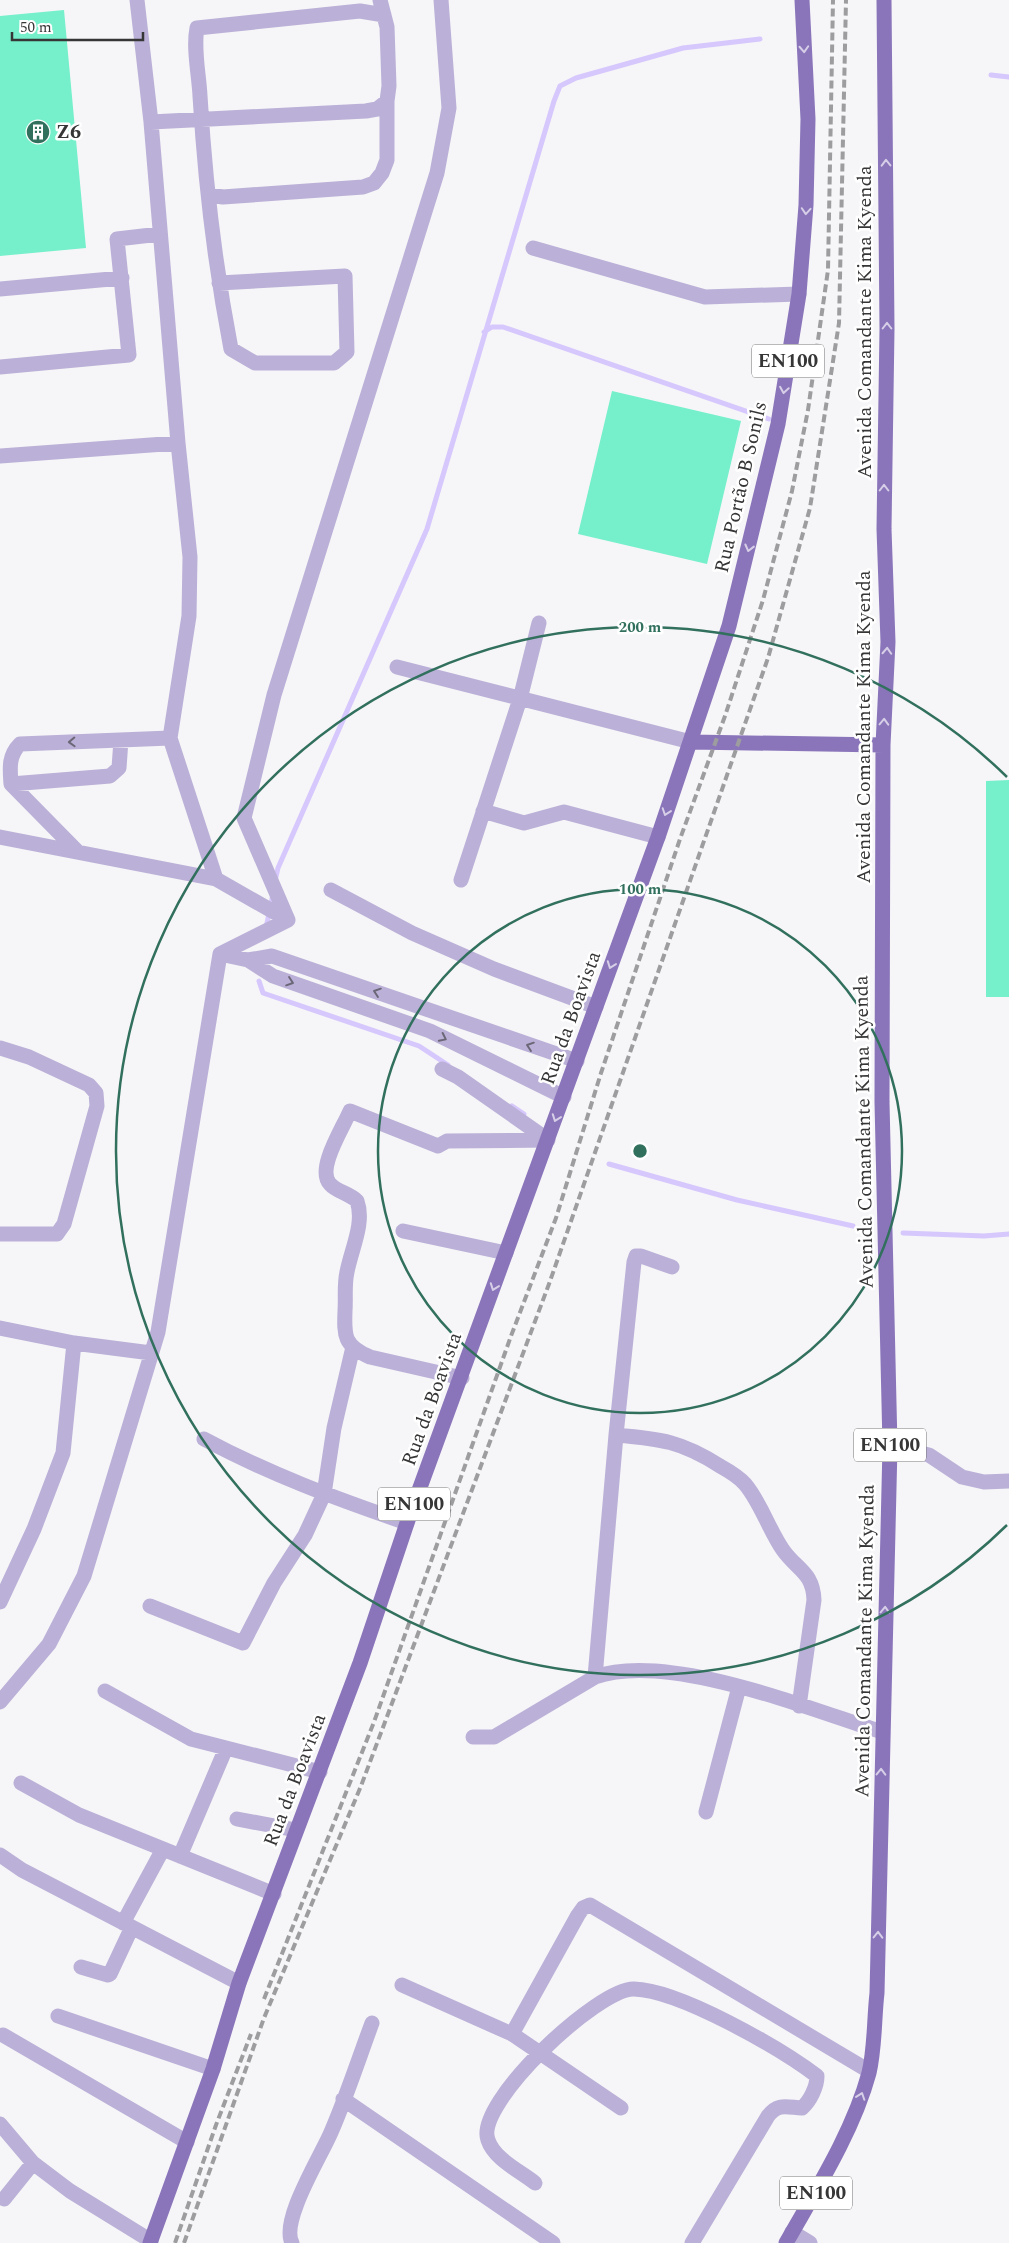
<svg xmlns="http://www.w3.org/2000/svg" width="1009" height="2243" viewBox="0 0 1009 2243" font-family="Spectral,serif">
<rect width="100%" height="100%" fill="#f6f5f8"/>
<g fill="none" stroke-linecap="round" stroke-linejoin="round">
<!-- stream -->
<path stroke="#d6c7fc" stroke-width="5" d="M991,75L1009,77
M484,332L492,327H503L769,419
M275,881L278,868L427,529L554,101L560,86L576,78L683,48L760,39
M266,928L273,894
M259,981L263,993L419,1046L448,1065
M512,1106L524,1114
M609,1164L737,1200L853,1226
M903,1233L984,1236L1009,1234"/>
</g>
<!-- building -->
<path fill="#75f0ca" d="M64,10L86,248L0,256V16Z
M612,391L741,421L707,564L578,534Z
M1009,780V997H986V781Z"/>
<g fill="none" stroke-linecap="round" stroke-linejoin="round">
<!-- minor -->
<path stroke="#bbb0d7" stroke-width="15" d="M137,0L151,122L178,443L190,557L189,616L170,738L216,879
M151,122L366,111L377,109L387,101
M210,195L223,197L363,187L374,183L382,173L387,160V101L389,86L387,27L380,0
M533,248L705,297L799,294
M219,283L345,276L347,352L334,363H255L231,349C215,266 205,181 200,96C199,75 193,48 197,28L360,11L384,15
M0,289L122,278
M0,367L129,355L117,239L160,234
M0,456L178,443
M397,667L691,742
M11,784L110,776L119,768L121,740
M483,811L524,823L564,812L658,837
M0,837L216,879L288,920
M77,851L11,784C10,769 8,756 20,744L170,738
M461,880L520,699L539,623
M331,890L412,933L494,969L596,1007
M220,954L248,960L272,956L577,1061
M248,960L273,976L430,1031L564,1097
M0,1048L29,1057L89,1085L96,1093L97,1106L64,1224L57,1234H0
M442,1069L458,1077L548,1140
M403,1231L506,1253
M0,1328L74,1343L151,1353
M462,1378L370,1357C344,1346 344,1336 345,1311C346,1298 344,1285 347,1272C351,1250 365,1223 357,1201C349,1193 337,1192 330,1184C316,1169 343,1128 350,1111L438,1146L447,1141L548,1140
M616,1435C661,1439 681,1441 720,1466C729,1471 738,1476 745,1484C761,1503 769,1530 783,1550C797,1570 813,1572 814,1600L799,1706
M204,1439C269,1474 337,1499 407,1523
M890,1446L929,1455L962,1477L984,1482L1009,1481
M0,1602L34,1529L63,1453L74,1343
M150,1606L243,1643L274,1583L305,1535L324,1494L334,1428L353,1347
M595,1677L616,1435L634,1262L636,1256H641L672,1267
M105,1691L191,1739L320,1772
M0,1702L49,1644L84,1576L158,1332L220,954L288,920L244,818L274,695L437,173L449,108L441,0
M473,1737H494L595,1677C667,1651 809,1709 882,1732
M21,1783L79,1815L274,1894
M706,1812L739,1687
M237,1819L296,1830
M0,1855L22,1870L239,1983
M180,1856L226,1748
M123,1923L163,1849
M81,1967L108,1975L110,1974L132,1927
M402,1985L512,2034L578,1915L583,1908L590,1905L869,2071
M58,2016L213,2069
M512,2034L621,2108
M3,2035L187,2142
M343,2099L553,2243
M0,2124L33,2163L70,2191L151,2241
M535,2183C520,2171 494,2159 488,2140C474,2104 598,1988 634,1989C679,1990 780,2048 817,2076C817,2087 810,2101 802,2108C786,2107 778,2103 768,2116L692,2243
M4,2199L33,2163
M792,2232L810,2243
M292,2243C280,2220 323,2153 332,2130C347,2095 359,2058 372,2023"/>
<!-- major -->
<path stroke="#8a75ba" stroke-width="15" d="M691,742L883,745
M150,2243L213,2069L239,1983L360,1663L407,1523L658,837L729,626L778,424L799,294L806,205L808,119L802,0
M786,2243C816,2190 853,2132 869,2073C875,2048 874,2019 877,1993L890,1446L882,1102L883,745L888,642L884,529L887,329L884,0"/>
<!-- rail -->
<path stroke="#9d9d9f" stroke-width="4" stroke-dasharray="8 4" stroke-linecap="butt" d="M264,1999L374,1722L511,1336L556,1218L601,1073L680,839L725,716L763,600L792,491L808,410L828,270L833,0
M175,2243L216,2125L251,2034
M184,2243L264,2018L361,1786L549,1284L768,658L810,508L839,323L846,0"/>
</g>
<!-- one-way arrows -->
<defs><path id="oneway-chevron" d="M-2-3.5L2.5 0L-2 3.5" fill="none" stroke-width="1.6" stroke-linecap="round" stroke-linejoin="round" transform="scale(1.25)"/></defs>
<g stroke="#d6cfe7">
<use href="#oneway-chevron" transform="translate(804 49) rotate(87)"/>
<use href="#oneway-chevron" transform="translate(886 163) rotate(-91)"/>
<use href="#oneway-chevron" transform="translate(806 211) rotate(94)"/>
<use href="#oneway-chevron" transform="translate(887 326) rotate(-90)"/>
<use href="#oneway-chevron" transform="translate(784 390) rotate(99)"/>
<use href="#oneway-chevron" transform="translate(884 488) rotate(-90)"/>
<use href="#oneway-chevron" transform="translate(749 548) rotate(104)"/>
<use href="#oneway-chevron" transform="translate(887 651) rotate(-87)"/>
<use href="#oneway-chevron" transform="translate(884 722) rotate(-88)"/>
<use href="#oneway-chevron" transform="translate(666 812) rotate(109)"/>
<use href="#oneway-chevron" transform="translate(611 965) rotate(110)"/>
<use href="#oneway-chevron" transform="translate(556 1118) rotate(110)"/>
<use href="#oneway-chevron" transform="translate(494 1287) rotate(110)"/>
<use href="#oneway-chevron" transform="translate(885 1610) rotate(-88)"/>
<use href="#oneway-chevron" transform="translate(881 1772) rotate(-89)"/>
<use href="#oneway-chevron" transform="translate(878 1935) rotate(-89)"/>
<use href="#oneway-chevron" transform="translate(861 2096) rotate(-71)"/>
</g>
<g stroke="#6b6777">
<use href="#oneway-chevron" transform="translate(72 742) rotate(178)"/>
<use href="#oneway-chevron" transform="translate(290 982) rotate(19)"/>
<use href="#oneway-chevron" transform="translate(377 992) rotate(-161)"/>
<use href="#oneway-chevron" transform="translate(443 1038) rotate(26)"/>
<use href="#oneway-chevron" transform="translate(530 1046) rotate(-161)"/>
</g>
<!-- distance rings -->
<g fill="none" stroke="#32705e" stroke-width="2.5">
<circle cx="640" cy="1151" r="262"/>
<path d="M1007 1525A524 524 0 1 1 1007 777"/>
</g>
<!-- icons -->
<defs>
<g id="building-disc" transform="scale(1.25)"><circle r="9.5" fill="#32705e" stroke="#fff"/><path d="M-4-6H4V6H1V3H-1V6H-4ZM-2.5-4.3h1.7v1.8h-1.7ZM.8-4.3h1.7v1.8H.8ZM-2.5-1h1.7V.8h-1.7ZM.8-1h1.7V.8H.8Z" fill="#fff"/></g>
</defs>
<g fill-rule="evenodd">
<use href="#building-disc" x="38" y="132"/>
</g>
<g text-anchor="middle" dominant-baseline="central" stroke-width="5" stroke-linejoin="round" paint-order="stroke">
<!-- shield labels -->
<g fill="#fff" stroke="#727273" stroke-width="1">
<rect x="752" y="344.5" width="72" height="33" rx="4"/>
<rect x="854" y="1428.5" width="72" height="33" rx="4"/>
<rect x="378" y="1487.5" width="72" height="33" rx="4"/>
<rect x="780" y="2176.5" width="72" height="33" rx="4"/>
</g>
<g font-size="19" font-weight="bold" fill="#363637">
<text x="788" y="361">EN100</text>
<text x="890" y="1445">EN100</text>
<text x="414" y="1504">EN100</text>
<text x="816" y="2193">EN100</text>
</g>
<!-- poi labels -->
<g font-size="20" font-weight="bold" fill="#363637" stroke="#fff" text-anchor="start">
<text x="56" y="132">Z6</text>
</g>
<!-- street labels -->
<g font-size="20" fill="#363637" stroke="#fff">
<text transform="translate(865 322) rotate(-90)">Avenida Comandante Kima Kyenda</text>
<text transform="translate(741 487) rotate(-77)">Rua Portão B Sonils</text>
<text transform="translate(864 727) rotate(-90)">Avenida Comandante Kima Kyenda</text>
<text transform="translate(571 1018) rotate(-70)">Rua da Boavista</text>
<text transform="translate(864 1132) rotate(-91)">Avenida Comandante Kima Kyenda</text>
<text transform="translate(432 1399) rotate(-70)">Rua da Boavista</text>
<text transform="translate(865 1641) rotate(-89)">Avenida Comandante Kima Kyenda</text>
<text transform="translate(295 1780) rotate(-69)">Rua da Boavista</text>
</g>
</g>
<circle cx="640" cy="1151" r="8" fill="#32705e" stroke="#fff" stroke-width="2.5"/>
<g font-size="15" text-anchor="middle" font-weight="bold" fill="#32705e" stroke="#fff" stroke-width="5" stroke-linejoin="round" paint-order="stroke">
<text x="640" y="632">200 m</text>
<text x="640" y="894">100 m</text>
</g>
<!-- scale -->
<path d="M12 32v8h131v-8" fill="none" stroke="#363637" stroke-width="2.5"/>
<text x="20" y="32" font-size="15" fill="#363637" stroke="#ffffff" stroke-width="4" paint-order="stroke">50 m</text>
</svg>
